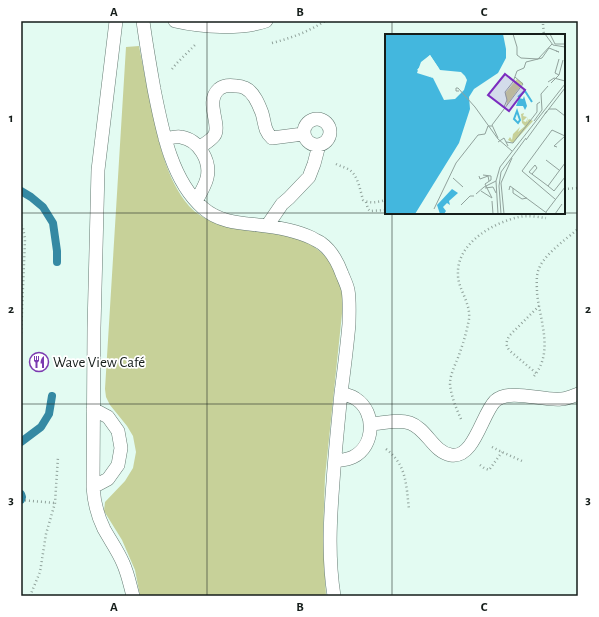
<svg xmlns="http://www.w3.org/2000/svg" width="599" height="617" viewBox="0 0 599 617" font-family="'Alegreya Sans',sans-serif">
<rect width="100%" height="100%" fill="#e3fbf2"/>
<!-- green -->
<path fill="#c7d199" d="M139,46C143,67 147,87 152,108C159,142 166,179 189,206C203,221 220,225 238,228C273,233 313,233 333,267C335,271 340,277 341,282C343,289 343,297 343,304L325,477L323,535L326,596H140L135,570L122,540L104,511L105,502L125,481L133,468L136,452L133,436L127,426L110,405L106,397L105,389L126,47Z"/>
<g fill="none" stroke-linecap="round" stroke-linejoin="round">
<!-- stream -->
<path stroke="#3589a3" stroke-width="8" d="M21,191L31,197L43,207L53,223L57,251V262
M21,442L41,427L49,414L52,396
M21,494L22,497L21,500"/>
<!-- service casing -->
<g stroke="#657b73" stroke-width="14">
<path id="service" d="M116,21L98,170L94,328L93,487C94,502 97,515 104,529C110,540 118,551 123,563C128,574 130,585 133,596
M143,21C146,44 150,66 154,89C162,129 171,180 203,208C219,222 239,223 258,225C277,227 295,230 312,238C315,240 318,241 321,243C331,250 338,263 342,274C344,279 347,285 348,290C350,301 349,313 349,324C347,347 344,370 341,393C338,423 335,453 333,482C330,520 328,558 334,596
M175,21C201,27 240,30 266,21
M304 132a13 13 0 1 1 26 0a13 13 0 1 1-26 0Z
M165,139C170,138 176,136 181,137C199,140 211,161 207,178C205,186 200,194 196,201
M199,148C204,144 210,141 214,136C222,125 204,102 219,89C224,85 230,85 236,86C239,86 243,87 245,88C254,92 259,105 262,113C265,123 264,131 272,138L303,134
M267,226L282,204L289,198L309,177L314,164L319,145
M93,409L108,417L118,431L121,448L118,465L108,479L93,487
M371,424C384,423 398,419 410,423C427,429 433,452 451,455C474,459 482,414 495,401C510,388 542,401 561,399C567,399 573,396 578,394
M335,461C341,460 347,460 353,457C375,446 376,412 356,399C352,396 346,395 341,393"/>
</g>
<!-- path -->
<path stroke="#91a39c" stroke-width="2.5" stroke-dasharray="1 3" stroke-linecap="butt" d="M543,24L544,35
M272,43C291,38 308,32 325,21
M172,69L177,63L195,45
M336,164C340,166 344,167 348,169C358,174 360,190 363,200C370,204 378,202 386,200
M564,189L578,188
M366,202L368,209L370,211L386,210
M21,225L23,228L25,239L21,336
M536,373L510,351C505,345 506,341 510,335L539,306
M534,376C554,352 540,321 537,293C537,286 536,278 538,271C543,255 565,240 578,229
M461,419C456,408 451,396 450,384C450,373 457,362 460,352C464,341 467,330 469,319C471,303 458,289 458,275C456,244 492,223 519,217C528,215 538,217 546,218
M492,447L502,452L522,461
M386,449C407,465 406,485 409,509
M480,465L484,468L489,470L502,452
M21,500L55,503
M30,596L40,572L46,534L55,503L58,457"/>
<!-- service -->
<use href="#service" stroke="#fff" stroke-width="13"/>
</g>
<!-- grid -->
<path fill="none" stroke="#151d1a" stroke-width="1" stroke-opacity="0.55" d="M207,21V596M392,21V35M21,213H386M386,213H564M392,213V596M564,213H578M21,404H578"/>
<!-- icons -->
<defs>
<g id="restaurant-ring" transform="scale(1)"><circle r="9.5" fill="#fff" stroke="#7b3bb0" stroke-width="1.5"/><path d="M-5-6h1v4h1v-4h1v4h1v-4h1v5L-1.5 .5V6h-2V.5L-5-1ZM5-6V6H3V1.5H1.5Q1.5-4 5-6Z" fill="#7b3bb0"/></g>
</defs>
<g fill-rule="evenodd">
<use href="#restaurant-ring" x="39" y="362"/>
</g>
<g text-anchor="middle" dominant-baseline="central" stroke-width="3.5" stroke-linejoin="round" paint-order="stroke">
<!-- poi labels -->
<g font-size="15" fill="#151d1a" stroke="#fff" text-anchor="start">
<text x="53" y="362">Wave View Café</text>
</g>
</g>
<!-- overview -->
<g transform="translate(385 34)">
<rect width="180" height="180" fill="#e3fbf2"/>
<path d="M132,45L138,49L121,72L122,68L120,59ZM139,79L138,82L142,83L138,87L141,88L143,83L142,88L144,85L148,87L128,109L123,106L125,103L127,106L128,100L135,93L133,98L140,92L137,89L136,80Z" fill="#c7d199"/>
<path d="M0,0H118L121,15V24L113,39L89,55L84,63L85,75L74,109L30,180H0ZM45,21L55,36L76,38L80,42L82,46L79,56L70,65L59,66L48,44L32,36ZM139,62L142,72L140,76L138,72H131L134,64L138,65ZM67,155L73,159L64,167L65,171L62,169L58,173L61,177L59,180H55L52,171Z" fill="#43b7de" fill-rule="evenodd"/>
<path d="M45,21L55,36L49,31L46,35L42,40L48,44L32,39L36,28Z" fill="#e3fbf2"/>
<path fill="none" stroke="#43b7de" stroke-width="2" d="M133,63L140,57L147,68M132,77L135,86L133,89L129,85Z"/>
<path fill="none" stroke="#91a29c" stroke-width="1" d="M128,0L132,13V21L136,24L153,25L167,10M160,0L168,11L180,13M165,0L170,10H180M174,41L170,39L174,25M163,48L169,44L180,47M166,49L174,41L178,26M74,57H71V54H73L90,73L113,105L127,117M119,73L122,66L120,58L128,48L132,37L139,34L141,28L157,24L164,14L174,18L171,17M164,75H171L180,82M160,80L180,54M149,87L157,76L156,60L163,52M113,104L107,91L138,50L130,43M141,106L162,77M113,108L119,104L123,112M121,108L128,109L152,78V70L155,68M172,113L169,112L180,102M161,126L174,136M147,140L152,134L150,131L144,138L155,146L163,152L168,156L169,157L180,143M94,142L95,145L103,142L104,147M68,144L78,153M163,152L180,129M100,154L108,153L111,159M128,154V159L137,165L142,164M124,156L125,152L163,180M96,157L107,164L100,150L106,146V142L98,141M91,160L99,153L111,147M170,165L137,137L167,96L180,102M107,167L108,180M76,171L85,162H89M49,175L71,129L93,101L100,100L103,92H107M161,178L180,153M113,180L111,147L115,133L180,50M116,180L114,152L116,138L141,104M119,180L116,149L127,124M170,180L177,170"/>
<path fill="#7b2cbf" fill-opacity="0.15" stroke="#7b2cbf" stroke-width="2" d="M120,40L140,56L124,77L103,61Z"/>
<rect width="180" height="180" fill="none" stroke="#151d1a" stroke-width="2"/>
</g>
<!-- border -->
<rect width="599" height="617" fill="none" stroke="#ffffff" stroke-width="44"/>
<rect x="22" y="22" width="555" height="573" fill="none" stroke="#151d1a" stroke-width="1.5"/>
<g font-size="13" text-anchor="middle" font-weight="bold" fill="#151d1a">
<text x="114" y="16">A</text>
<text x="300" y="16">B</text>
<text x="484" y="16">C</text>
<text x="11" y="122">1</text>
<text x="588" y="122">1</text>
<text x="11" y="313">2</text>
<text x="588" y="313">2</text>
<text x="11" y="504">3</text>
<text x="588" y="504">3</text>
<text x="114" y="611">A</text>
<text x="300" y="611">B</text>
<text x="484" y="611">C</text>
</g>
</svg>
